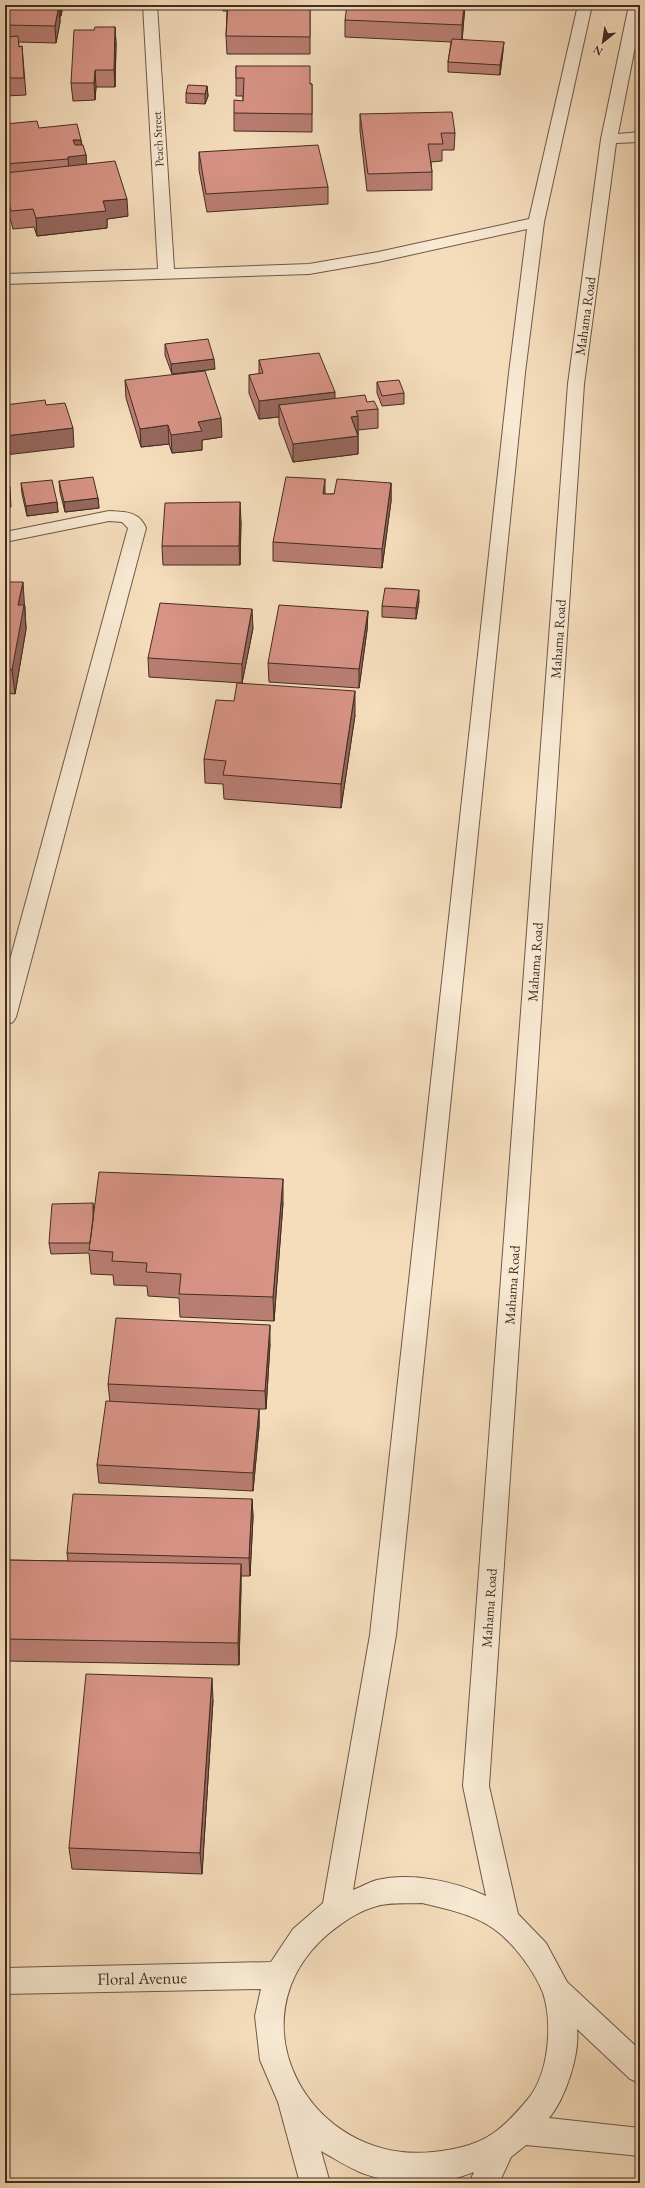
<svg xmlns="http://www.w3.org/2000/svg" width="645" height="2188" viewBox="0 0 645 2188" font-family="'EB Garamond',serif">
<rect width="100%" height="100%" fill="#f5ddbc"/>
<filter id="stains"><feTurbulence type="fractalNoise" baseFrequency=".005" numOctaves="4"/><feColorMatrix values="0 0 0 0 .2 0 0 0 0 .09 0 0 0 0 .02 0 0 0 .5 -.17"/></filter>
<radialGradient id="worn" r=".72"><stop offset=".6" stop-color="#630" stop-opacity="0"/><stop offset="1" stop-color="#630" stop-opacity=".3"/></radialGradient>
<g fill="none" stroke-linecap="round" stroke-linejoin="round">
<!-- minor casing -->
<g stroke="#705847" stroke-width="2">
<path id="minor" d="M143,5H157L174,269L309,264L378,252L529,219L578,5H592L544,222L525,373L396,1635L353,1890C361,1887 369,1882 377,1880C410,1872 455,1881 486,1896L463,1786L568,384L601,139L629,5H640V21L618,134L640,132V142L616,143L584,384L489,1786L518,1914L546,1943L567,1982L640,2050V2083L630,2079L577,2029C580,2055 565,2099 549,2118L640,2128V2156L526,2145L511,2157L499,2183H469L474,2172C439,2186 397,2186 362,2173C347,2167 334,2158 321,2151L330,2183H300L278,2102L260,2060L255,2016L261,1989L5,1994V1968L271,1962L293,1929L323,1903L370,1635L509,373L527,229L378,262L309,274L5,284V274L158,269ZM422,1903C447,1909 473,1914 494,1929C513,1942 535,1972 543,1993C553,2023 549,2074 528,2099C498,2135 481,2147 433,2152C310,2165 229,2019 328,1934C343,1922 358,1911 377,1906C391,1902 408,1904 422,1903Z
M109,511C125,512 139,511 146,528L16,1017L13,1022L5,1025V978L128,528L122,522L109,521L5,542V532Z"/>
</g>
<!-- minor -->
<use href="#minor" fill="#f8e9d3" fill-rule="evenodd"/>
</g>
<!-- wall -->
<path fill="#b97e73" stroke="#432c20" d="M5,5H63L61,16H60V22L56,43L18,42L19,47L22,46L26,95L5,96Z
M222,5H310V54H227L226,36L227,11H223Z
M465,5L462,39L503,51L500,75L448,72V62L451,42L345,37V20Z
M115,27L116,44L115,87H96L95,100L73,101L71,83L94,30Z
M236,66L312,84V132L234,131V113L243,101V96H236Z
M207,86L208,96L205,104L186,103V93Z
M360,114L455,133L454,150H442V161L431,162L432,172V190L367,191L360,131Z
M5,124L81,140L82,145L86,155V165L128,216L107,219V228L37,236L34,227L13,229L5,200Z
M199,152L328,187V204L207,212L199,170Z
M165,344L215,369L172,374L165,355Z
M259,360L335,399L367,402L378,409V428L358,430V454L293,462L279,424V417L259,419L249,393V375L259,374Z
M125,380L222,437L202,440V450L172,453L169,444L141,447L126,398Z
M377,382L404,393V404L382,406L377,393Z
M5,468L10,488L11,507H5Z
M59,481L98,498L99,508L65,512L60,492Z
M21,483L57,502L58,512L27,516L22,494Z
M391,483V501L382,568L273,561V542L325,494H334Z
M241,521L240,565H163L162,546Z
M5,582L25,606V608L26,629L15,694L5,693Z
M419,601L416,619L382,617V606Z
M368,611L367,630L359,688L269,682L268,663Z
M253,628L242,683L149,677L148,658Z
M355,715L341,808L224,799L223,784L205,783L204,759Z
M93,1203L94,1212L283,1203L274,1321L180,1317L179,1298L148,1296L147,1286L114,1285L113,1275L91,1274L89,1253L51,1254L49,1243Z
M270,1344L266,1409H259V1427L253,1491L99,1483L97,1465L110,1402L108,1384Z
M252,1499L253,1517L250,1576H241V1587L239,1665L5,1661V1560L68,1561L67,1553Z
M213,1700L202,1874L72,1869L69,1848Z"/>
<!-- shaded-wall -->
<path fill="#96675e" stroke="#432c20" d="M59,5L60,22L56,43L55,26Z
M60,5H63L61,16Z
M464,5H465L462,42V25Z
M115,27L116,44L115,87L114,70Z
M504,42L503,51L500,75V65Z
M95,70L96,87L95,100L94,83Z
M207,86L208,96L205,104V94Z
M73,140H81L82,155H86L87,173L69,175L68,157Z
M127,199L128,216L107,219V228L37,236L36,218L103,201Z
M214,359L215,369L172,374L171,364Z
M335,392V411L279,405V417L259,419V401Z
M358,416V435L351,417Z
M221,418L222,437L202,440V450L172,453L171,435L198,422Z
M168,425L169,444L141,447L140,429Z
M73,428L74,447L5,455V436Z
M358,436V454L293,462V444Z
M325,479V498L323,494Z
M391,483V501L382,568V549Z
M98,498L99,508L65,512L64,502Z
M57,502L58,512L27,516L26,506Z
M240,502L241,521L240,565L239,546Z
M23,582L26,629L15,694L12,670L18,605Z
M419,590V601L416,619V608Z
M252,609L253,628L242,683V664Z
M368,611L367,630L359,688V669Z
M355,691V715L341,808V784Z
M283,1179V1203L274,1321L273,1297Z
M270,1325V1344L266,1409L265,1391Z
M259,1409V1427L253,1491V1473Z
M252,1499L253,1517L250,1576L249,1558Z
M241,1564V1587L239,1665L238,1643Z
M212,1678L213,1700L202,1874L200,1853Z"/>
<!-- building -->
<path fill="#d79386" stroke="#432c20" d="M5,5H59L55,26L5,25Z
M228,5H310V37L226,36Z
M347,5H464L462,25L345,20Z
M95,27H115L114,70H95L94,83H71L74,30H94Z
M18,36L19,47L22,46L24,78H5V37Z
M452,39L504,42L500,65L448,62Z
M236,66H310V84H312V114L234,113V100L243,101L244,78H236Z
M188,85L207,86L205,94L186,93Z
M452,112L455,133H441L443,144H428L432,172L368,174L360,114Z
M37,121L39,128L77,124L81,140H73L75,145H83L86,155L68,157V159L5,164V124Z
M318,145L328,187L206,194L199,152Z
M115,161L127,199L103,201L106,211L36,218L33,209L11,211L5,188V173Z
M208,339L214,359L171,364L165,344Z
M319,353L335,392L259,401L249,375L263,373L259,360Z
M205,371L221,418L198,422L202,431L171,435L168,425L140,429L125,380Z
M399,380L404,393L382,396L377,382Z
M365,395L367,402L374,401L378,409L356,411L358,416L351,417L358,436L293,444L279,405Z
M45,400L46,405L65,403L73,428L5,436V405Z
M5,468L10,488L5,489Z
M93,477L98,498L64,502L59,481Z
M286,477L325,479L323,494H334L337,479L391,483L382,549L273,542Z
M52,480L57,502L26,506L21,483Z
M240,502L239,546H162L165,503Z
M5,582H23L18,605H24L12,670L5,669Z
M385,588L419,590L416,608L382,606Z
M160,603L252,609L242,664L148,658Z
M279,605L368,611L359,669L268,663Z
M237,683L355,691L341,784L223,775L226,761L204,759L216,700L234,701Z
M99,1172L283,1179L273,1297L179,1294L181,1274L146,1272L147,1263L112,1261L113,1252L89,1250Z
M93,1203V1220L90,1243H49L52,1204Z
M116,1318L270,1325L265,1391L108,1384Z
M106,1401L259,1409L253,1473L97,1465Z
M73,1494L252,1499L249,1558L67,1553Z
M5,1560L241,1564L238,1643L5,1639Z
M86,1674L212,1678L200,1853L69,1848Z"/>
<g text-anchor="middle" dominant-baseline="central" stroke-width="4" stroke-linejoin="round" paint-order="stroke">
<!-- far-street labels -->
<g font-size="12" fill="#432c20" stroke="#f8e9d3">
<text transform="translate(158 139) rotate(-93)">Peach Street</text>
</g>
<!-- street labels -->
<g font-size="14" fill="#432c20" stroke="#f8e9d3">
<text transform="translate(585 316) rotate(-82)">Mahama Road</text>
<text transform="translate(558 639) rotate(-86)">Mahama Road</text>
<text transform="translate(535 962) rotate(-86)">Mahama Road</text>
<text transform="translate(512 1285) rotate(-86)">Mahama Road</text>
<text transform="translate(489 1608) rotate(-86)">Mahama Road</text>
</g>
<!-- near-street labels -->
<g font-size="17" fill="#432c20" stroke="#f8e9d3">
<text transform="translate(142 1978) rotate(-1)">Floral Avenue</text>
</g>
</g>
<!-- margin -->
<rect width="645" height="2188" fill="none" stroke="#f5ddbc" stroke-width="20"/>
<rect x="6" y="6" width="633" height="2176" fill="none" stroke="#432c20" stroke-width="2"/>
<rect x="10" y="10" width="625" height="2168" fill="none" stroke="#432c20"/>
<!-- north arrow -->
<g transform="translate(603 42) rotate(210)" stroke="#f8e9d3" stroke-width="3" paint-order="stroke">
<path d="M0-3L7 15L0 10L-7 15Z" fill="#432c20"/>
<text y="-6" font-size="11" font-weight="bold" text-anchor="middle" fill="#432c20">N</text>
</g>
<rect width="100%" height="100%" filter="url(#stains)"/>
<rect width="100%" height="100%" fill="url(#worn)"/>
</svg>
